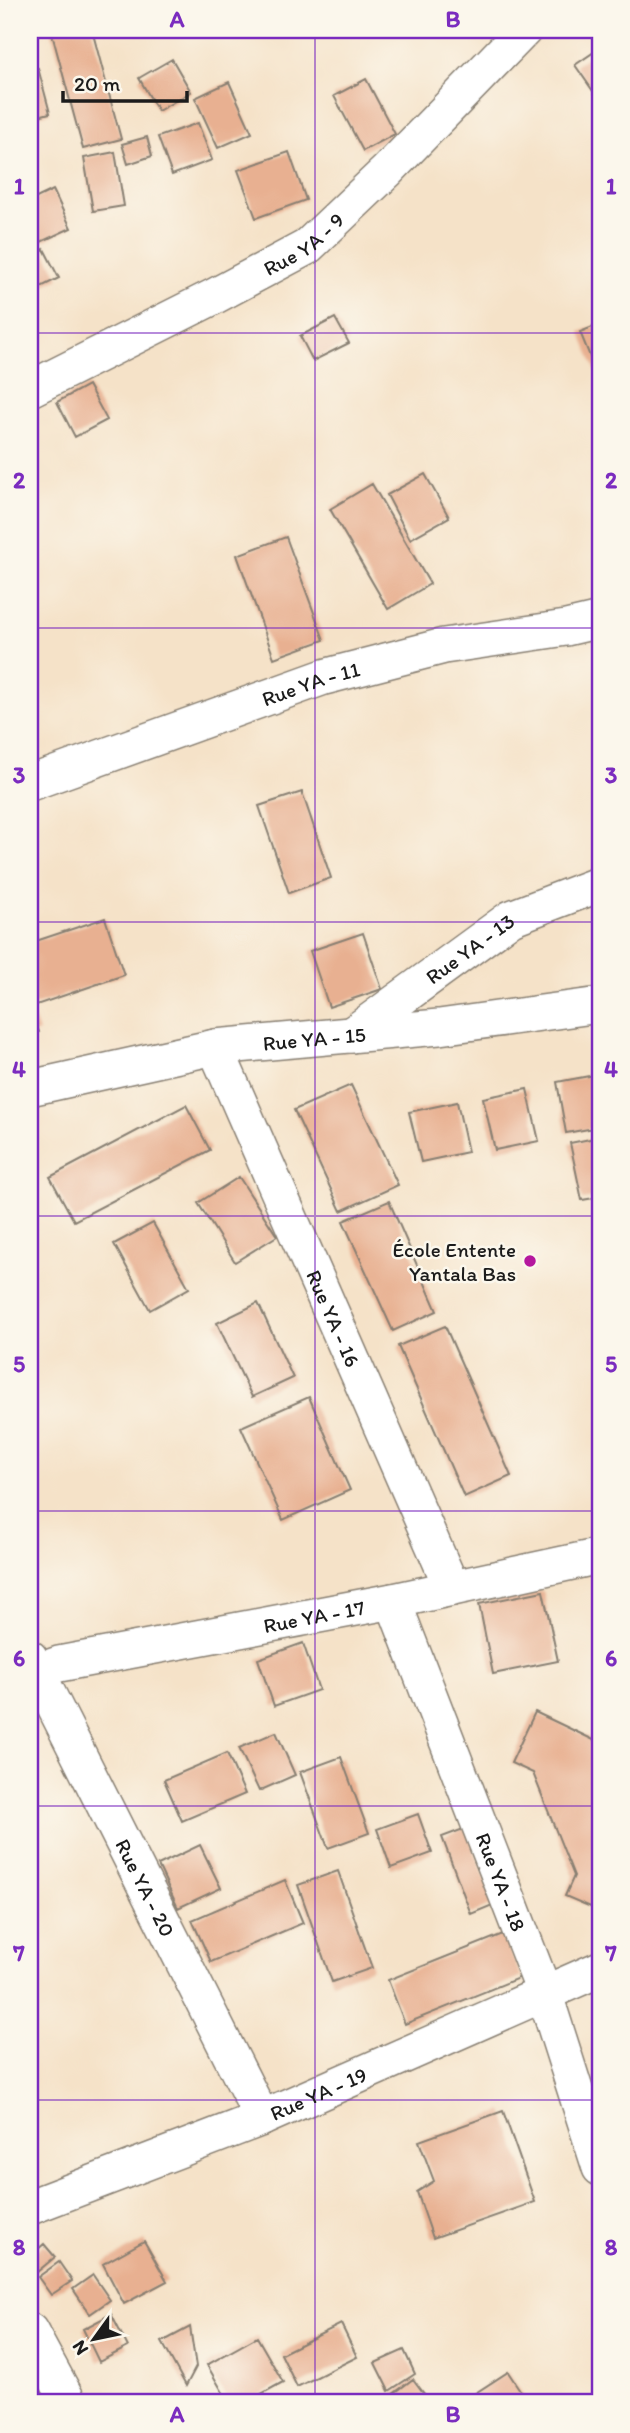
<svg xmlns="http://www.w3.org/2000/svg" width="630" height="2433" viewBox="0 0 630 2433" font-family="Itim,sans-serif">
<rect width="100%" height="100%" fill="#fbf7ec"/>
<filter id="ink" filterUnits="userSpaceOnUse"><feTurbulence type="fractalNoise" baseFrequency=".0143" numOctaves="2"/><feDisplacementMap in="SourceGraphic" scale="14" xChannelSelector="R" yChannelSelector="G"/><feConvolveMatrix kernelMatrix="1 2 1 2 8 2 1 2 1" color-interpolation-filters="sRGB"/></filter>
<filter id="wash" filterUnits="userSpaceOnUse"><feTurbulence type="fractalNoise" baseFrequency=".00686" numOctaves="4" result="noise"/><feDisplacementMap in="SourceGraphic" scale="28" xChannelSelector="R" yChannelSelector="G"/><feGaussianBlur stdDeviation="1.57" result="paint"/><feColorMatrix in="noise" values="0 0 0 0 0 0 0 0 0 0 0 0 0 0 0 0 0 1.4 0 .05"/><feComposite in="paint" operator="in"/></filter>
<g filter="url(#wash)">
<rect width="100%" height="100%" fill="#f5e2c8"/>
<g id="blocks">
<!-- building -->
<path fill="#e8b091" d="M51,30H92L121,139L83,149Z
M600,48V101L575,65Z
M172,59L191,92L158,111L139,78Z
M38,68L50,113L30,118V70Z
M366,79L395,134L363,151L334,96Z
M229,82L252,133L218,148L195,98Z
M198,123L212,160L172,175L158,137Z
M147,137L152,156L128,164L122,144Z
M115,152L124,206L93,211L84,158Z
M289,152L306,200L256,218L238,170Z
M53,190L71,228L30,247V201Z
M44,249L59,278L35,290L30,279V257Z
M335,318L349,343L313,361L300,336Z
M600,324V381L580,332Z
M88,385L107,420L75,437L57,402Z
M425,474L449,517L410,539L387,495Z
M372,484L430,584L388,609L330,509Z
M286,537L324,640L274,658L237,555Z
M302,792L331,878L289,893L259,806Z
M105,918L124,975L30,1007L39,1032L30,1035V943Z
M363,933L382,989L329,1007L310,951Z
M600,1074V1127L566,1133L557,1082Z
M351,1085L398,1185L341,1211L294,1110Z
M527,1089L539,1141L495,1150L483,1098Z
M457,1102L468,1152L421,1162L409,1112Z
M186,1105L210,1150L74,1221L50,1177Z
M600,1137V1197L582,1200L570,1143Z
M239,1177L277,1236L235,1262L198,1203Z
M389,1201L437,1311L393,1331L343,1221Z
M153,1223L189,1288L150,1310L114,1244Z
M258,1303L293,1378L252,1397L217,1323Z
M445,1326L511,1476L464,1497L398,1346Z
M309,1397L350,1490L283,1520L241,1427Z
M543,1591L558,1661L493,1674L479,1604Z
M303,1643L319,1690L274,1706L258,1659Z
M535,1712L600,1743V1911L565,1896L574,1876L533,1773L511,1763Z
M276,1732L295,1775L259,1791L239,1748Z
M227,1753L245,1794L182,1821L164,1780Z
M341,1757L369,1833L328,1848L300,1772Z
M418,1814L432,1853L391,1868L377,1829Z
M466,1828L495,1904L471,1914L442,1837Z
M200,1845L221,1888L178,1908L158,1865Z
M338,1871L372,1968L332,1982L298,1885Z
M285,1880L303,1923L211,1962L192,1920Z
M503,1934L521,1977L405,2024L388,1980Z
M503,2111L535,2202L433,2238L417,2192L434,2181L419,2141Z
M144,2241L167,2281L124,2304L103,2264Z
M44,2244L55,2257L37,2272L30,2263V2256Z
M59,2262L72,2281L51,2295L38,2277Z
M93,2275L110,2300L90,2314L73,2289Z
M111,2314L128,2347L99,2362L83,2329Z
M341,2324L357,2357L297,2387L281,2354Z
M190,2327L196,2367L186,2386L162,2342Z
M257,2337L283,2382L245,2403H229L207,2365Z
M404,2350L415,2374L389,2391L375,2363Z
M508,2372L528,2402L476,2403L471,2396Z
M413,2379L431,2403H392L388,2398Z"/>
</g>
</g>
<g filter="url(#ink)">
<use href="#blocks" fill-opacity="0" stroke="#887f72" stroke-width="2"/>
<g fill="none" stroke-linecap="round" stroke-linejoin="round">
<!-- minor casing -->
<g stroke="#887f72" stroke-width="38">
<g id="minor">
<path id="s1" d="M30,389L213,297L307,247L387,171L524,30"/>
<path id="s2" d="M30,783L324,677L444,646L566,628L600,620"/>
<path id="s3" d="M351,1035L511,918L600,884"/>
<path id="s4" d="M215,1047L452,1588"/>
<path id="s5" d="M30,1088L215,1047L439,1027L600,1005"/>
<path id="s6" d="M393,1601L544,1992L600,2168"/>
<path id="s7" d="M30,1658L262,2118"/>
<path id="s8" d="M30,1674L59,1664L393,1601L600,1556"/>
<path id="s9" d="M30,2207L262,2118L600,1969"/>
<path d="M30,2331L69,2403"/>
</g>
</g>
<!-- minor -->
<use href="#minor" stroke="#fff" stroke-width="35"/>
</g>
</g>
<!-- grid -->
<path fill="none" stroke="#7b2cbf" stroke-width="2" stroke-opacity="0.55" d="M315,30V2403M30,333H600M30,628H600M30,922H600M30,1216H600M30,1511H600M30,1806H600M30,2100H600"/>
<!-- markers -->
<circle fill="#b5179e" stroke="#fbf7ec" stroke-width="2.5" cx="530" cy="1261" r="7"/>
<g text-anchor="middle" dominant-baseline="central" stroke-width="5" stroke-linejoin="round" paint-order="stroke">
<!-- street labels -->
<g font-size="21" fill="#1c1c1c" stroke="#fbf7ec">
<text stroke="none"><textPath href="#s1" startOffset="310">Rue YA - 9</textPath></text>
<text stroke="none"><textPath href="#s2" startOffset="298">Rue YA - 11</textPath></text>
<text stroke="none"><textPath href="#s3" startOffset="147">Rue YA - 13</textPath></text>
<text stroke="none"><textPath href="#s5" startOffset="289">Rue YA - 15</textPath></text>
<text stroke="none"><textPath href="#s4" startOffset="296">Rue YA - 16</textPath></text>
<text stroke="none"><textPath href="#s8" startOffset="290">Rue YA - 17</textPath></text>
<text stroke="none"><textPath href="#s6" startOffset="301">Rue YA - 18</textPath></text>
<text stroke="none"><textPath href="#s7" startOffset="257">Rue YA - 20</textPath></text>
<text stroke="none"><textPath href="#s9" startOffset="310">Rue YA - 19</textPath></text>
</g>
<!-- poi labels -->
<g font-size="21" fill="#1c1c1c" stroke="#fbf7ec" text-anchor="end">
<text x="516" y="1249">École Entente<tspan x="516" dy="24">Yantala Bas</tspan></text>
</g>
</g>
<!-- margin -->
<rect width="630" height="2433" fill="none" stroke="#fbf7ec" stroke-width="77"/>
<!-- north arrow -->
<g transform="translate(94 2339) rotate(237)" stroke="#fbf7ec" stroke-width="5" paint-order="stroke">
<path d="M0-5L12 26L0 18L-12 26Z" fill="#1c1c1c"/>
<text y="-10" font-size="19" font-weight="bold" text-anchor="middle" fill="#1c1c1c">N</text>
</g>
<!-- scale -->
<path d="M63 91v10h124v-10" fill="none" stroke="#1c1c1c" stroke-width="3.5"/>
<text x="74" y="91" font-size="21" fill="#1c1c1c" stroke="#fbf7ec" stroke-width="5" paint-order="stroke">20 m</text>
<rect x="38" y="38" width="554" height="2356" fill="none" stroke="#7b2cbf" stroke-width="2.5"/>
<g font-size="23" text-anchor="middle" font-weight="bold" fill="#7b2cbf">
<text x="177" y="27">A</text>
<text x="453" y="27">B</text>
<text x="19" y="194">1</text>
<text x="611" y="194">1</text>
<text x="19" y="488">2</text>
<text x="611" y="488">2</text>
<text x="19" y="783">3</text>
<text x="611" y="783">3</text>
<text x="19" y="1077">4</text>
<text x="611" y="1077">4</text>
<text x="19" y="1372">5</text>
<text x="611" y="1372">5</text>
<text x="19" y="1666">6</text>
<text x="611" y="1666">6</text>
<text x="19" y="1961">7</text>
<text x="611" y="1961">7</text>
<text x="19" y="2255">8</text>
<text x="611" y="2255">8</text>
<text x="177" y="2422">A</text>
<text x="453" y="2422">B</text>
</g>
</svg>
